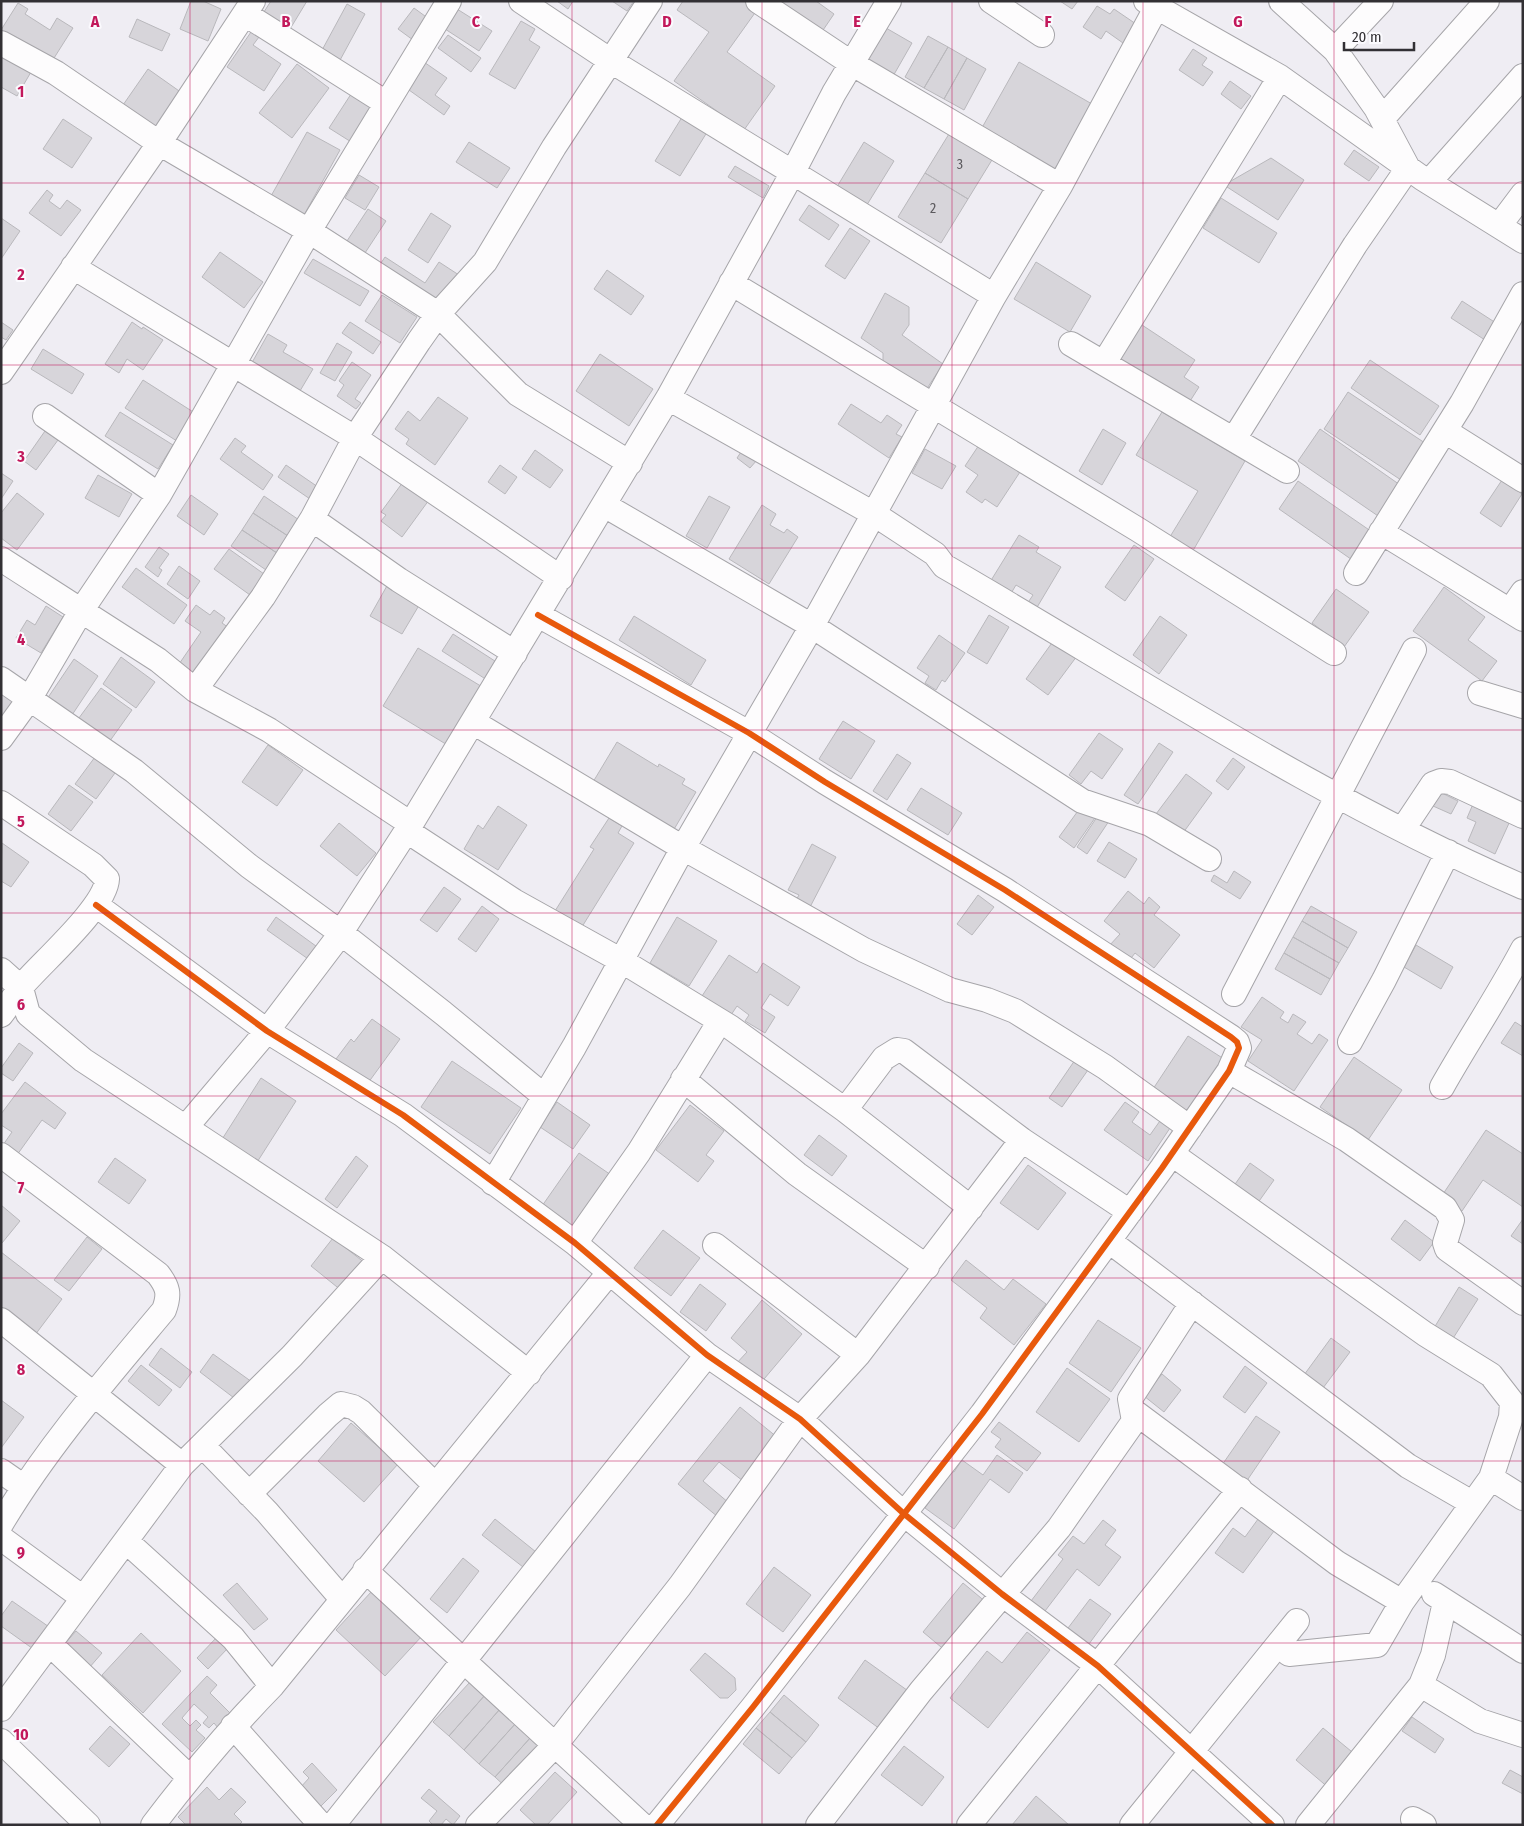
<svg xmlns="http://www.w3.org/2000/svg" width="1524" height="1826" viewBox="0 0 1524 1826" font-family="'Fira Sans Condensed',sans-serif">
<rect width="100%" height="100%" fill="#efedf3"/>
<!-- building -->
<path fill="#d7d5da" stroke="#b9b8bc" d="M191,1H203L221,9L208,41L180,29Z
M271,1H307L287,34L260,18Z
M557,1H573L568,9Z
M612,1H634L627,11Z
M683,1H745L757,10L727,52L775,86L744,130L674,81L709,32L677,10Z
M780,1H816L834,14L819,36L776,8Z
M1060,1H1078L1072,9Z
M18,3L28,9L25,14L50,30L57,18L73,28L49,66L1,37V30Z
M347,4L365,14L339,62L321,52Z
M1097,6L1110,14L1114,9L1136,24L1123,43L1106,31L1101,39L1083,27Z
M414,8L429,19L413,40L398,29Z
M457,9L492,31L479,51L445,29Z
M137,19L170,34L162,51L129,37Z
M521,21L535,29L529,40L540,47L515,89L489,74Z
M886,28L912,43L892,78L865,63Z
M251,32L259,37L253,45L281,64L264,91L227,67Z
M448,35L481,58L471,72L438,48Z
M928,36L948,47L924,88L905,77Z
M948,47L967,58L944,99L924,88Z
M1193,49L1207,58L1202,65L1213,72L1203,86L1179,70Z
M1,53L31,72L17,96L1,87Z
M967,58L986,69L964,110L944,99Z
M421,60L447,78L435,95L450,106L444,115L402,85Z
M1019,62L1092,104L1052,174L979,133Z
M297,64L329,88L292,138L259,113Z
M148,69L182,93L157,129L123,105Z
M1230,81L1251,96L1241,109L1221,94Z
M353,91L380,108L356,145L329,128Z
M684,114L709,129L680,176L655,161Z
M63,119L92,138L72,168L43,149Z
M952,129L995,155L968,199L925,173Z
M307,132L340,150L304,215L271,196Z
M469,142L510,168L497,188L456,162Z
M864,142L894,161L865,208L835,190Z
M1354,150L1379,167L1369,181L1344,164Z
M1271,158L1304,180L1278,220L1224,185Z
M735,166L769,186L763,198L728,177Z
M925,173L968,199L941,243L898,217Z
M359,175L379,187L365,210L345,198Z
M47,190L53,195L49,201L60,209L67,200L81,210L61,236L29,213Z
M1221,198L1277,233L1259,263L1203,228Z
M809,205L839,225L829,240L799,220Z
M368,209L386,221L363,256L345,244Z
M431,213L451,226L428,263L408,250Z
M1,218L20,231L1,259Z
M850,228L870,241L845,279L825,266Z
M220,252L263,282L244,308L202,277Z
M385,257L425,283L439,262L462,277L442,308L379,266Z
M313,259L369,291L360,306L304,273Z
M1036,262L1091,296L1070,332L1014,299Z
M607,270L644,296L631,315L594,289Z
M885,293L909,307V325L902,335L943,364L926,390L883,363V353L861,338Z
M382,295L417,317L400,343L365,321Z
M1462,301L1496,323L1485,340L1451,318Z
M1,322L13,330L6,340L1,337Z
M132,322L142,329L143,327L163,340L143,370L127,359L119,373L105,364Z
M350,322L381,342L373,354L342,333Z
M1142,325L1195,360L1184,377L1199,387L1185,409L1116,364Z
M268,334L287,345L283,352L313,369L297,396L249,368Z
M337,343L352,352L335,381L320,373Z
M43,349L84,374L72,394L31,369Z
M600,354L653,389L629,426L576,391Z
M1370,360L1439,406L1420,435L1351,388Z
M352,362L371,375L355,399L361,403L356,409L337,396L344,385L339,381Z
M143,380L198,415L180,443L125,408Z
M1348,392L1425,443L1401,480L1324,429Z
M438,397L468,418L435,465L406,444L409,439L395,429L408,411L420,421Z
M851,404L881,423L887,415L902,425L896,434L902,437L889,458L838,424Z
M120,412L173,445L158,469L105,436Z
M1162,412L1245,461L1191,554L1168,540L1198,491L1136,455Z
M1103,429L1126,443L1102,485L1079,471Z
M1320,429L1403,487L1381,518L1298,461Z
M45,431L58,440L36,470L24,461Z
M235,438L246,446L241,452L273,475L263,490L220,459Z
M979,445L1020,472L997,507L985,499L982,503L966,492L978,475L965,466Z
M743,449L757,460L750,468L737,458Z
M925,449L956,466L942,489L912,473Z
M535,450L563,470L550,488L522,469Z
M286,465L318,487L310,499L278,477Z
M500,465L517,477L505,494L488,482Z
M1,473L13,481L1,499Z
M98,475L132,494L119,517L85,498Z
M1502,480L1522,494L1501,527L1480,513Z
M1298,481L1378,536L1358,564L1279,509Z
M403,482L429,500L402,537L381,521L386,515L381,512Z
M17,493L44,514L17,550L1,538V513Z
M191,495L218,514L204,535L177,516Z
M264,496L302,522L291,538L253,513Z
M709,496L730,507L707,548L686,536Z
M762,505L776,514L770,525L784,533L787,529L798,537L769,584L729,559Z
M253,513L291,538L280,555L242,530Z
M242,530L280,555L269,572L231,546Z
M1019,535L1039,547L1036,552L1061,567L1036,609L1027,604L1033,595L1016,585L1010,595L990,582Z
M1134,545L1154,559L1125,601L1105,587Z
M159,547L169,554L159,568L162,570L158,577L145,567Z
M229,549L264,574L250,595L214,569Z
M179,566L200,581L188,599L167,584Z
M136,568L187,605L174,624L122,587Z
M388,584L421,602L402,634L370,616Z
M1444,587L1485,617L1468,640L1497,661L1482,681L1413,631Z
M1336,589L1369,612L1344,647L1312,623Z
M196,605L210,615L214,610L225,618L222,623L232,630L197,681L177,667L201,632L185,621Z
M46,606L63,617L41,653L16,638L27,620L35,625Z
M989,615L1009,627L987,664L967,652Z
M634,616L706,660L691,685L619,640Z
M1160,616L1187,635L1159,674L1133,655Z
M453,634L498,663L487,680L442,651Z
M939,635L965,653L945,682L942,680L936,690L925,683L929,676L917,668Z
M1054,640L1077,656L1048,695L1026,679Z
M418,648L484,688L449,746L383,706Z
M121,657L155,682L136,708L103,684Z
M74,659L98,676L72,715L47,699Z
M101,688L132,710L107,745L76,722Z
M1,691L15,700L1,721Z
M843,721L875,741L851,779L819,759Z
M1099,733L1123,749L1102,779L1091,771L1081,784L1069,775Z
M617,742L658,767L659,764L685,779L682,784L696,792L673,831L593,782Z
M1159,743L1173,752L1138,804L1124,795Z
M268,745L303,770L277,806L242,782Z
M897,754L911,763L887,800L873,791Z
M95,757L115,773L96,799L75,784Z
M1233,758L1245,767L1228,790L1216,781Z
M1186,774L1212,793L1183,833L1156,814Z
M69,785L93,802L71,831L48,814Z
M921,788L962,813L948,835L907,810Z
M1440,792L1458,801L1451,814L1433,806Z
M1083,804L1097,815L1074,848L1059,837Z
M1473,804L1510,821L1495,854L1468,841L1476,822L1467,818Z
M498,806L527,825L498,870L464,849L478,825L483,829Z
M1099,814L1109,821L1087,854L1077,847Z
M609,818L622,826L618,833L634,843L580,930L555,911L594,849L590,847Z
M339,823L376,853L357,876L320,846Z
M1109,842L1137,859L1125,878L1097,861Z
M2,843L29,862L11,887L1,881Z
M812,844L836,857L809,909L795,902L799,895L788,890Z
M1234,871L1251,882L1240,899L1211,881L1214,875L1227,883Z
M444,887L461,899L437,932L420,920Z
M1128,891L1144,904L1149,897L1160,907L1154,915L1180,935L1154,968L1135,953L1128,962L1109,946L1120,934L1104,921Z
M978,895L994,907L972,935L957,924Z
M482,906L499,919L476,952L458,939Z
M1311,906L1357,932L1348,948L1302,921Z
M276,917L320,949L311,961L267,930Z
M677,917L717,941L689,986L650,963Z
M1302,921L1348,948L1339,963L1293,937Z
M1293,937L1339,963L1330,979L1284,953Z
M1416,945L1453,967L1441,989L1404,967Z
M1284,953L1330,979L1321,995L1275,969Z
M729,955L757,973L763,963L800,987L788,1006L770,994L761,1008L775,1017L765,1033L745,1021L749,1015L737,1006L731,1015L702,996Z
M1262,997L1284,1012L1280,1018L1288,1023L1293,1014L1306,1022L1297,1034L1312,1044L1319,1034L1328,1040L1294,1091L1248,1061L1262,1040L1241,1027Z
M372,1019L400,1039L368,1083L336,1059L351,1039L354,1042Z
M1515,1022L1523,1027V1056L1501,1043Z
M1188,1036L1224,1059L1189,1112L1153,1089Z
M19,1043L33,1053L13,1081L1,1073V1068Z
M1354,1057L1402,1090L1368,1140L1320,1107Z
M1075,1060L1088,1070L1062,1107L1049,1098Z
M452,1061L521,1108L490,1154L421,1107Z
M261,1078L296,1101L254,1167L219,1144Z
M25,1082L66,1113L55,1129L42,1120L17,1155L3,1145L12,1132L1,1125V1114Z
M557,1102L590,1125L573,1149L540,1127Z
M1125,1102L1139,1112L1132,1122L1150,1135L1162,1118L1172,1125L1148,1161L1104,1130Z
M690,1105L724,1131L706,1155L714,1161L698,1182L656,1150Z
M1486,1130L1523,1154V1207L1483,1180L1462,1211L1441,1197Z
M819,1135L847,1156L832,1176L804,1155Z
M579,1153L614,1177L577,1230L542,1206Z
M356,1156L368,1166L337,1208L325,1199Z
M115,1158L146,1180L129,1204L98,1182Z
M1250,1163L1274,1180L1257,1204L1233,1187Z
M1028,1165L1066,1193L1038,1230L1000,1203Z
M1,1205L20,1221L2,1243H1Z
M1523,1219V1244L1511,1236Z
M1405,1220L1434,1242L1420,1261L1391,1239Z
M663,1230L700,1258L671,1296L634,1268Z
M87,1237L102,1249L69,1291L54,1280Z
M333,1238L365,1263L342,1291L311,1266Z
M1,1252L62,1299L35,1335L1,1309Z
M966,1260L1004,1290L1013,1279L1046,1304L1014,1345L980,1318L987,1308L951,1280Z
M700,1284L726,1304L706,1331L680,1312Z
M1459,1287L1478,1299L1452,1340L1434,1328Z
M762,1300L802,1334L759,1385L735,1365L747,1352L731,1338Z
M1098,1320L1141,1348L1111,1392L1069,1363Z
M1331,1338L1350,1352L1323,1388L1304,1375Z
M161,1348L192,1372L180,1388L149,1365Z
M213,1354L252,1382L238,1401L200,1372Z
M141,1365L172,1390L159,1406L128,1381Z
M1245,1366L1267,1383L1245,1413L1223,1397Z
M1067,1368L1110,1399L1079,1442L1036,1412Z
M1162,1374L1181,1390L1164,1412L1144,1396Z
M1,1400L24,1417L1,1448Z
M740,1407L783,1442L748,1485L719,1462L703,1481L729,1503L718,1517L678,1484Z
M1256,1416L1280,1432L1246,1482L1222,1465Z
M999,1422L1041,1453L1027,1471L995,1447L1001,1439L991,1432Z
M351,1423L398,1464L364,1502L318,1461Z
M997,1455L1023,1473L1009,1493L990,1479L954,1529L925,1508L951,1471L954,1472L962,1460L983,1475Z
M1261,1515L1277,1527L1243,1573L1215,1553L1233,1528L1245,1537Z
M495,1519L536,1552L523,1567L482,1535Z
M1103,1520L1116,1530L1105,1545L1121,1557L1099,1586L1077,1569L1045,1611L1031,1601L1063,1559L1058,1555L1073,1536L1084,1544Z
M463,1558L479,1571L447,1613L430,1599Z
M774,1567L811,1595L783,1632L746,1604Z
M237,1583L268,1619L254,1630L223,1595Z
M963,1583L987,1603L947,1652L923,1632Z
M372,1591L422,1636L385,1676L336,1630Z
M1090,1599L1111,1614L1086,1648L1065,1632Z
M12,1601L52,1629L36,1651L1,1626V1616Z
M76,1631L102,1653L89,1668L63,1646Z
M1027,1632L1050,1650L988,1728L950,1698L987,1651L1002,1663Z
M141,1633L181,1671L143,1713L102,1675Z
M217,1637L228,1648L208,1669L197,1658Z
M705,1653L735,1678L736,1690L728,1698H720L690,1670Z
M865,1660L911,1693L884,1732L838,1698Z
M207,1676L217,1685L210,1693L231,1714L218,1728L214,1723L209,1728L203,1723L208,1717L194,1704L182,1718L190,1726L196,1720L201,1725L196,1730L205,1738L192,1752L162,1724Z
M470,1682L485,1695L449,1736L433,1722Z
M485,1695L500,1709L464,1750L449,1736Z
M784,1695L819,1725L806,1742L770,1712Z
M500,1709L516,1723L479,1764L464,1750Z
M770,1712L806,1742L792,1758L756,1728Z
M1412,1717L1444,1739L1435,1753L1402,1731Z
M516,1723L531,1737L495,1777L479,1764Z
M110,1726L130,1744L109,1767L89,1749Z
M756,1728L792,1758L779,1774L743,1744Z
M1323,1728L1357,1756L1330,1789L1296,1760Z
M531,1737L546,1751L510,1791L495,1777Z
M904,1746L944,1777L922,1806L881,1775Z
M312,1763L337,1790L319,1808L300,1788L309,1778L303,1772Z
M1510,1770L1523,1777V1794L1502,1783Z
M555,1772L577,1792L547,1825H536L520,1810Z
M207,1787L219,1800L231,1788L246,1802L234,1814L242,1822L239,1825H186L178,1817Z
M429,1789L460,1816L453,1825L446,1819L441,1825H433L429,1821L437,1811L421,1798Z
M1036,1796L1069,1825H1012Z"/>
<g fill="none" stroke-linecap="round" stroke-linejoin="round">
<!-- street casing -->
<g stroke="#a6a5a9" stroke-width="26">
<path id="street" d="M521,1L611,61L994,296
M758,1L851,63L1060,186
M991,1L1042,35
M1146,1L1280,77L1422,178L1523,241
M245,14L386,103
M1,43L56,73L159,143L309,231L438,314L518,394L630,463
M1335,50L1381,1
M1382,119L1487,1
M1429,182L1523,76
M1499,226L1523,194
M73,267L355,438L561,578
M731,283L1137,529L1334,653
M1071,344L1287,471
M1104,363L1280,77
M1,372L156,148L253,1
M668,398L874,514L935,554L944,566C1134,676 1320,799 1523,887
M45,416L159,495
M1445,431L1523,480
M1234,439L1355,245L1408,168L1376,108L1335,50L1281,1
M604,505L812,626L1082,801L1150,824L1209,859
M312,519L399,580L515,653
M1381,532L1523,619
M1,559L158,660L195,690L269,730L411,824
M1356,573L1462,403L1523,294
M1510,611L1523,592
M538,615L749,733L825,782L1005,890L1231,1037L1237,1042L1239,1048L1229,1071L1162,1168L982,1414L753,1707L657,1825
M1,679L134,771L249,866L341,933L443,1013L544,1096
M195,690L263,597L312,519L355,438L419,341L438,314L485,262L554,147L650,1
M1480,693L1523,706
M473,722L683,848L864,950L950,990L987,1000L1015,1011L1105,1067L1190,1128
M1,738L30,698L81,611L159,495L309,231L449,1
M1,803L93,865L107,879C106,907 41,963 21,987C14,996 8,1006 1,1015
M1403,829L1433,784L1441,781L1450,782L1523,816
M407,831L514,901L622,961L730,1027L845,1110L884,1058L897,1050L904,1051L1022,1140L1130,1212
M96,905L267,1031L403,1115L575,1243L707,1355L800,1419L903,1513L1002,1594L1098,1666L1272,1825
M1,970L21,988L28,1014L83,1060L382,1257L529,1373
M1234,994L1414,650
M1350,1042L1384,980L1448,852
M1229,1071L1346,1139L1445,1208L1452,1220L1445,1243L1447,1249L1523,1303
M683,1079L797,1174L927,1267
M1442,1087C1468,1041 1498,996 1523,949
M845,1110L971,1208
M186,1127L267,1031L336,940L411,824L668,398L793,172L834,93L889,1
M1172,1154L1425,1334L1491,1375L1512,1402L1511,1417L1491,1478L1402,1602L1377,1645L1289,1654
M1,1155L158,1274C168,1287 170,1294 164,1310C107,1378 47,1447 1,1524
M493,1183L574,1047L683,848L812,626L994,296L1060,186L1156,8
M1109,1241L1408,1466L1472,1503
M575,1243L639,1152L720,1021
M715,1245L858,1355
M1,1320L182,1465
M1132,1410L1337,1563L1402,1602
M202,1445L267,1512L342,1599
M1,1471L24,1487
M1491,1478L1523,1498
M249,1494L328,1415L341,1404L353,1407L361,1412L435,1485
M1,1538L83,1598
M126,1541L233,1638L272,1686
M365,1570L642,1825
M1434,1594L1523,1651
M50,1644L189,1777
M1421,1685L1480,1721L1523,1735
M1,1709L182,1465L292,1356L382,1257
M233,1726L321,1825
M1,1741L88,1825
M1413,1819L1424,1825
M153,1825C190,1776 229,1730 272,1686L609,1273
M333,1825L707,1355
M478,1825L556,1744L680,1586L800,1419L858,1355L1022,1140
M818,1825L921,1691L1059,1528L1134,1421L1130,1399L1192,1303
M969,1825L1240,1489
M1132,1825L1297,1621
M1308,1825L1421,1685L1433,1655L1445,1602"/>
</g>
<!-- street -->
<use href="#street" stroke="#fdfcfd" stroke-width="24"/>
<!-- cycleway casing -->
<g stroke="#fbfafe" stroke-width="9">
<path id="cycleway" d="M538,615L749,733L825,782L1005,890L1231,1037L1237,1042L1239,1048L1229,1071L1162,1168L982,1414L753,1707L657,1825
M96,905L267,1031L403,1115L575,1243L707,1355L800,1419L903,1513L1002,1594L1098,1666L1272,1825"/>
</g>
<!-- cycleway -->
<use href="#cycleway" stroke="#e8590c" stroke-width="6"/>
</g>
<!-- grid -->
<path fill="none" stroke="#c2185b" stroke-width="1" stroke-opacity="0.55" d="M190,1V1825M381,1V1825M572,1V1825M762,1V1825M952,1V1825M1143,1V1825M1334,1V1825M1,183H1523M1,365H1523M1,548H1523M1,730H1523M1,913H1523M1,1096H1523M1,1278H1523M1,1461H1523M1,1643H1523"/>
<g text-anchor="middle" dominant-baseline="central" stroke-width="4" stroke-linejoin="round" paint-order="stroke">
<!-- number labels -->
<g font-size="14" fill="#5c5a5e">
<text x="960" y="164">3</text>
<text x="933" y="208">2</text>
</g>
</g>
<g font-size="16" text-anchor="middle" font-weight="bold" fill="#c2185b" stroke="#fbfafe" stroke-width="4" stroke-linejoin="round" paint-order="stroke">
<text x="95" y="27">A</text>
<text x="286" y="27">B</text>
<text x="476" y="27">C</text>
<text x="667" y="27">D</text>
<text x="857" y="27">E</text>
<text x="1048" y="27">F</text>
<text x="1238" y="27">G</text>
<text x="21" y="97">1</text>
<text x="21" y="280">2</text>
<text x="21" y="462">3</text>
<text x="21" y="645">4</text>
<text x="21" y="827">5</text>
<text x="21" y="1010">6</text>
<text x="21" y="1193">7</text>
<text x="21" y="1375">8</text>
<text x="21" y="1558">9</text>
<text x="21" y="1740">10</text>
</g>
<!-- border -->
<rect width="1524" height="1826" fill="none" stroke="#323034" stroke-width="5"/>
<!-- scale -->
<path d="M1344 42v8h70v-8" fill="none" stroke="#323034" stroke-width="2.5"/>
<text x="1352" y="42" font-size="15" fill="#323034" stroke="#fbfafe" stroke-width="4" paint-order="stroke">20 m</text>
</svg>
